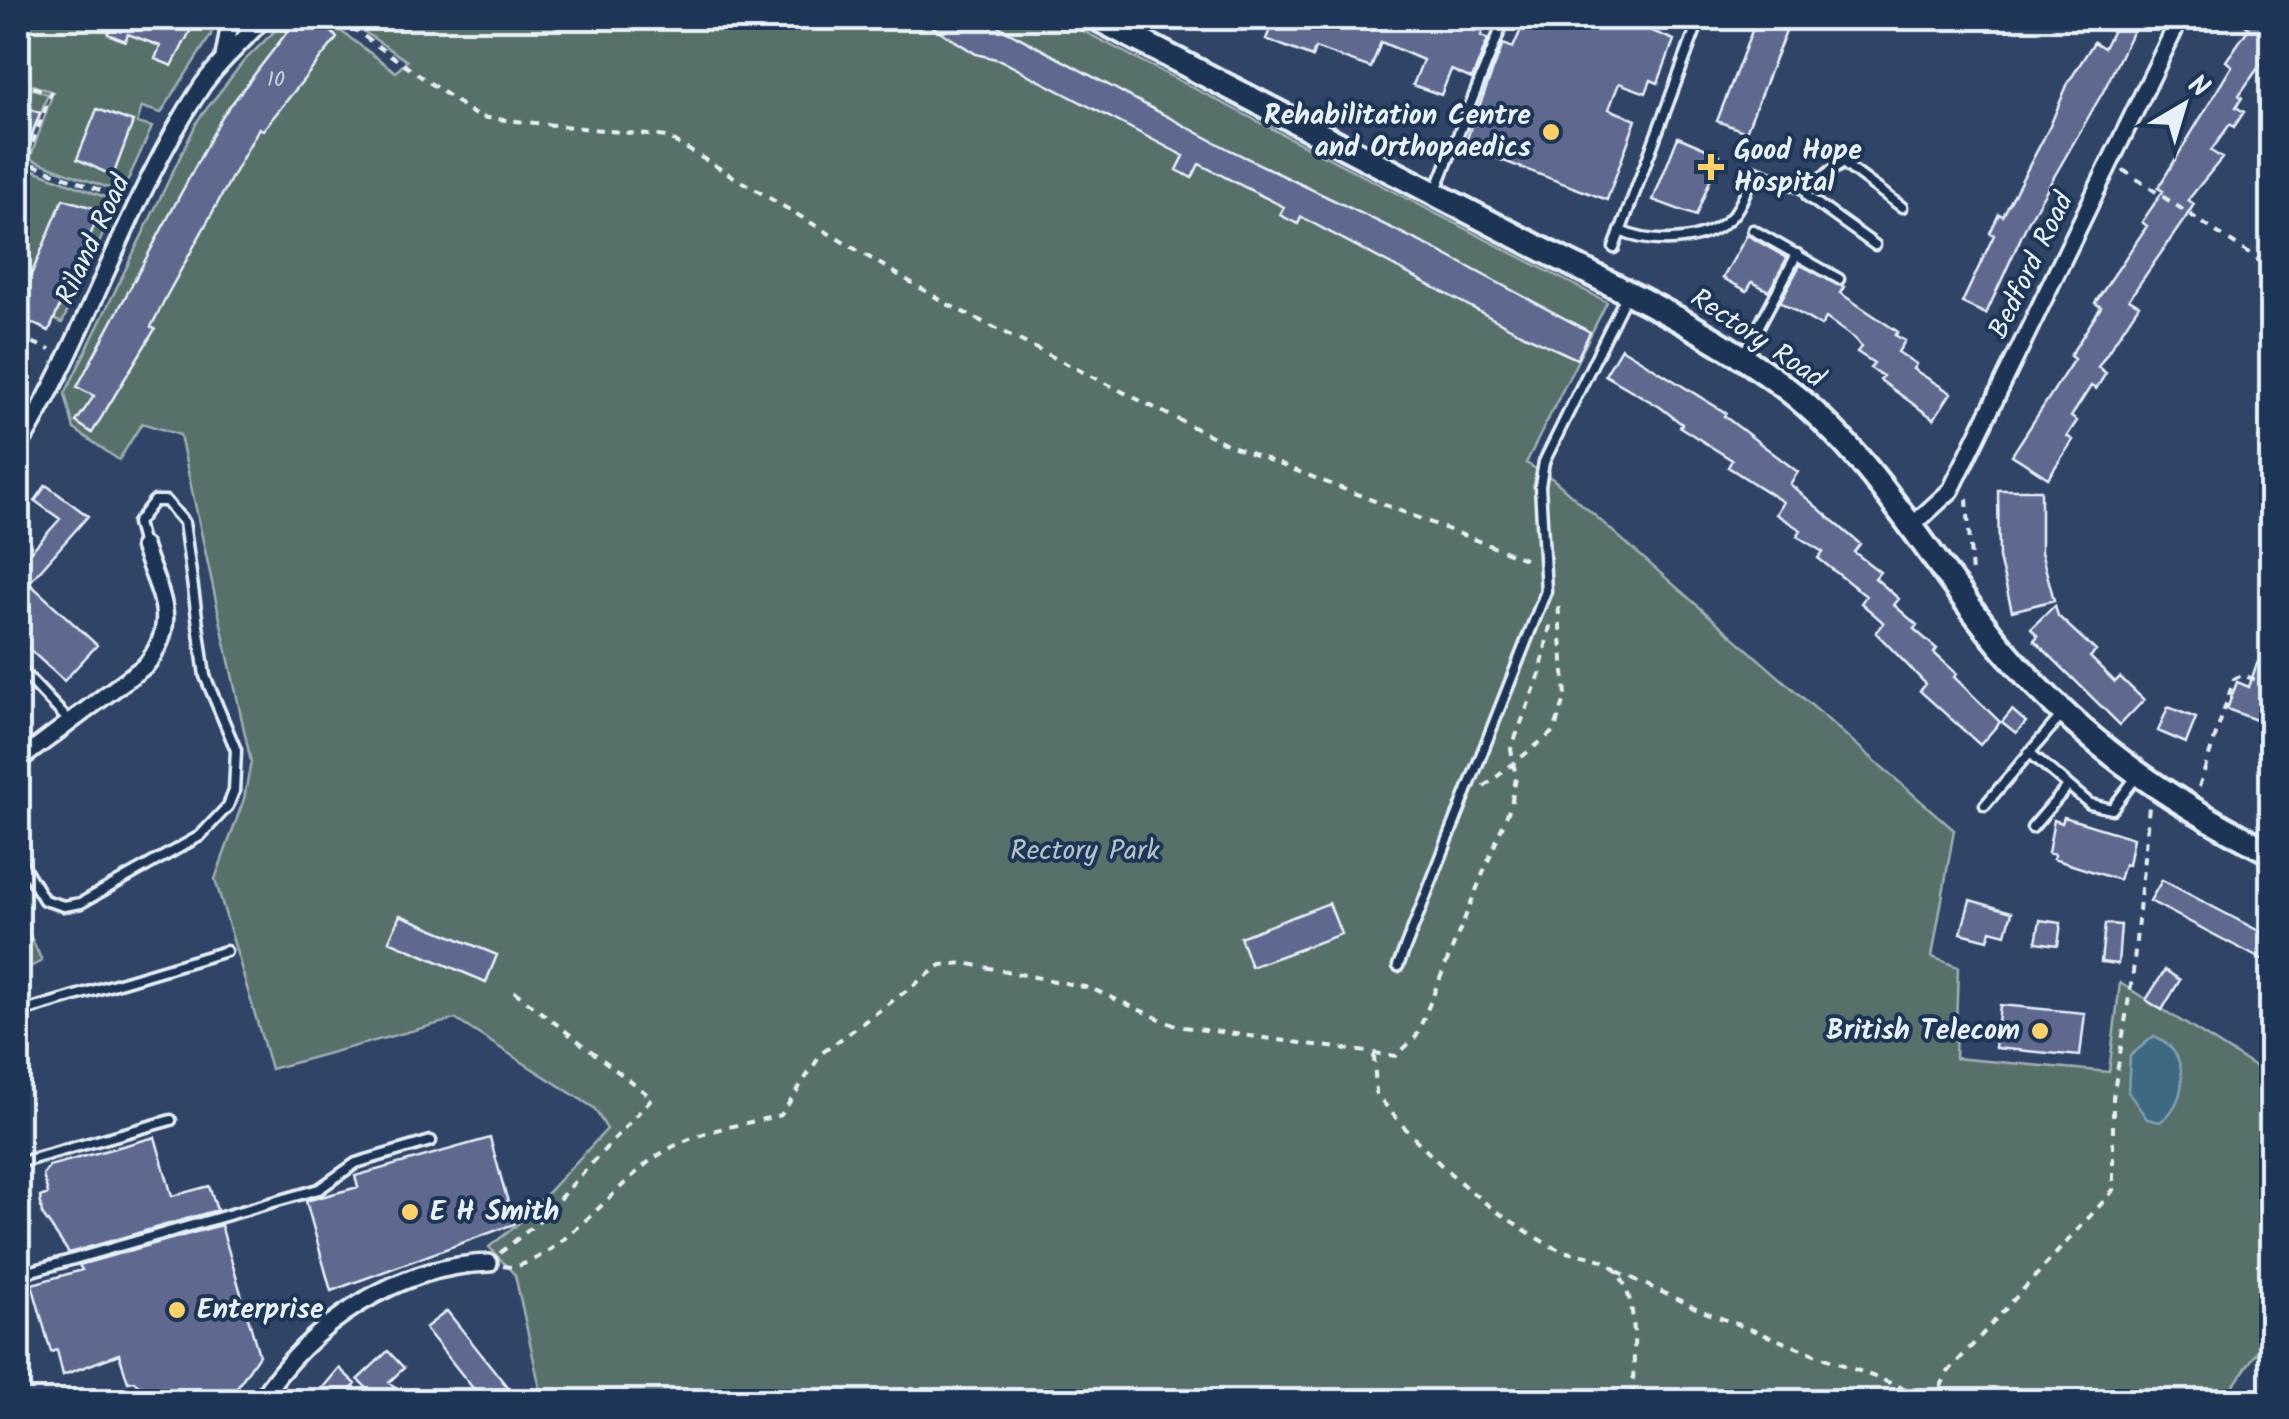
<svg xmlns="http://www.w3.org/2000/svg" width="2289" height="1419" viewBox="0 0 2289 1419" font-family="Kalam,sans-serif">
<rect width="100%" height="100%" fill="#304468"/>
<filter id="ink" filterUnits="userSpaceOnUse"><feTurbulence type="fractalNoise" baseFrequency=".01" numOctaves="2"/><feDisplacementMap in="SourceGraphic" scale="20" xChannelSelector="R" yChannelSelector="G"/><feConvolveMatrix kernelMatrix="1 2 1 2 8 2 1 2 1" color-interpolation-filters="sRGB"/></filter>
<g filter="url(#ink)">
<!-- green -->
<path fill="#586f6b" stroke="#a0b0b2" stroke-width="2.5" d="M18,18H213L211,35L161,113L142,107L137,123L152,127L122,193L30,159L53,92L18,80Z
M288,18H323L396,72L407,61L344,18H1058L1607,302L1526,463L1553,479L1954,830L1932,957L1958,967L1955,1058L2109,1072L2120,983L2271,1077V1332L2222,1402L532,1401L542,1397L515,1275L489,1247L517,1225L607,1129L594,1108L455,1019L271,1069L215,879L244,799L251,762L180,435L142,423L119,460L74,429L65,394L198,120L243,62Z
M18,84L48,94L24,157L18,154Z
M26,167L118,202L62,323L18,302V192Z
M18,909L42,961L18,973Z"/>
<!-- water -->
<path fill="#3e6a82" stroke="#82a0b1" stroke-width="2.5" d="M2154,1036C2189,1049 2191,1101 2160,1122L2147,1119L2128,1092L2130,1056Z"/>
<!-- building -->
<path fill="#5e688f" stroke="#e8f1f8" stroke-width="2.5" d="M88,18H197L172,66L155,59L160,46L128,34L125,41L108,34L110,27Z
M298,18H320L337,38L263,130L259,128L166,297L151,327L155,329L92,433L76,422L94,396L77,387L223,115Z
M919,18H983L1230,150L1435,249L1590,332L1577,359L1520,333L1301,217L1298,224L1280,215L1284,207L1199,164L1192,178L1177,170L1184,156L1000,60L976,54Z
M1275,18H1472L1469,25L1483,30L1481,36L1488,39L1472,79L1451,70L1441,95L1413,85L1423,60L1381,42L1371,68L1315,48L1312,57L1266,39Z
M1526,18H1631L1630,22L1674,40L1658,83L1651,80L1646,93L1619,83L1609,109L1636,120L1607,200L1464,146L1503,44L1513,48Z
M1757,18H1791L1746,132L1717,121Z
M2119,18H2139L2104,90L2028,222L1986,314L1962,303L1994,235L1990,233L1999,214L2003,216L2050,126L2068,83L2094,42L2104,48Z
M2236,18H2272V48L2239,95L2242,98L2236,107L2244,112L2234,127L2230,124L2211,151L2222,158L2188,200L2194,204L2186,217L2129,299L2139,305L2098,367L2106,373L2096,389L2091,386L2071,417L2077,421L2067,436L2073,440L2048,478L2012,455L2074,359L2070,356L2101,307L2095,303L2147,226L2142,222L2163,191L2158,188L2232,66L2226,61L2249,28Z
M18,104L40,113L19,168L18,167Z
M97,109L133,122L113,176L77,159Z
M1678,137L1720,155L1696,216L1653,200Z
M63,199L101,210L49,331L23,319L25,314L18,306Z
M1747,235L1787,258L1769,291L1752,282L1747,291L1723,278Z
M1800,265L1844,287L1840,293L1898,332L1895,335L1905,341L1898,352L1916,364L1913,369L1951,393L1934,419L1880,380L1883,376L1870,368L1874,363L1857,352L1861,347L1855,339L1826,318L1821,326L1780,302Z
M1621,348L1726,413L1724,416L1798,472L1790,484L1860,544L1854,552L1880,572L1875,578L1899,599L1894,605L1917,625L1914,629L1937,649L1934,653L1957,674L1954,677L2000,722L1980,745L1920,691L1926,684L1876,633L1884,623L1861,603L1866,596L1818,558L1823,552L1797,536L1801,530L1776,514L1783,502L1728,467L1732,460L1680,427L1682,424L1660,407L1605,375Z
M46,485L88,516L29,583L97,645L64,681L18,639V566L60,519L35,501Z
M1998,490H2041V552L2054,600L2012,611L1999,558Z
M2055,605L2058,616L2096,651L2090,657L2115,682L2120,677L2144,700L2120,725L2034,640L2038,636L2031,628Z
M2257,663L2272,668V726L2227,709L2237,682L2249,687Z
M2168,707L2196,718L2186,743L2158,731Z
M2012,710L2026,722L2016,733L2002,722Z
M2064,817L2133,838L2128,865L2124,864L2119,880L2053,859L2055,855L2048,853L2054,820L2062,823Z
M2162,880L2272,938V965L2150,901Z
M1970,900L2012,912L2006,934L1991,930L1988,940L1961,933Z
M1329,903L1341,934L1251,967L1240,937Z
M400,915L497,955L486,982L389,941Z
M2040,920L2061,923L2058,945L2036,942Z
M2105,924L2121,925L2118,964L2101,962Z
M2165,970L2180,980L2162,1010L2146,1000Z
M2000,1005L2085,1013L2080,1056L1995,1048Z
M155,1137L172,1196L209,1186L217,1210L69,1253L42,1214L40,1197L48,1194L43,1175L49,1166Z
M490,1138L514,1224L331,1291L306,1201L358,1187L355,1176Z
M221,1225L259,1355L227,1402H159L134,1381L128,1382L119,1354L63,1375L57,1350L51,1352L32,1284L82,1270L79,1265Z
M447,1311L509,1389L494,1402H484L425,1328Z
M388,1351L404,1368L389,1382L395,1388L380,1402L358,1379Z
M339,1368L356,1384L340,1402H311Z"/>
<g fill="none" stroke-linecap="round" stroke-linejoin="round">
<!-- lane casing -->
<g stroke="#e8f1f8" stroke-width="15">
<path id="lane" d="M1804,189L1843,163L1902,207
M1436,190L1505,18
M1753,230L1839,279
M1620,231C1651,245 1701,244 1728,220C1742,208 1747,187 1753,170L1804,189L1808,197L1875,245
M1614,248L1700,18
M1744,354L1797,254
M18,667L70,722
M2029,752L2090,804L2112,809L2137,776
M1985,805L2060,717
M2032,828L2068,786
M18,857L44,900L64,906L81,903L200,836L228,806L234,791L236,750L205,676L184,522L166,501H154L137,523L143,546
M1398,966L1546,591L1540,486L1544,462L1627,294
M18,1013L226,951
M18,1163L171,1120
M18,1275L319,1189L356,1163L431,1141"/>
</g>
<!-- street casing -->
<g stroke="#e8f1f8" stroke-width="22">
<path id="street" d="M224,57L231,18
M18,448C89,333 127,199 202,86C220,60 244,42 263,18
M1913,525L1951,490L2180,18
M18,761L146,665C181,620 159,594 143,546
M259,1402C309,1325 395,1266 489,1263"/>
</g>
<!-- secondary casing -->
<g stroke="#e8f1f8" stroke-width="30">
<path id="secondary" d="M1096,18C1236,91 1377,164 1518,237C1608,284 1706,326 1787,389C1876,459 1928,558 1999,644C2078,739 2162,797 2272,853"/>
</g>
<!-- path -->
<path stroke="#e8f1f8" stroke-width="4" stroke-dasharray="8 8" stroke-linecap="butt" d="M338,18L478,117L667,137L949,305L1227,444L1530,561
M18,82L51,93L18,182
M18,159L121,198
M2123,170L2272,269
M18,336L50,350
M1967,499L1972,575
M1484,787L1554,731L1566,696L1558,603
M2199,787L2234,679L2242,675L2272,685
M1374,1055L1376,1093C1410,1138 1468,1195 1516,1224C1530,1233 1547,1246 1563,1251C1583,1257 1604,1254 1618,1273C1641,1306 1633,1364 1632,1402
M500,1253L537,1223L652,1098L511,989
M503,1266C545,1276 621,1179 657,1156C699,1129 734,1127 781,1115L822,1053L941,965L964,963L1090,988L1176,1026L1396,1056L1416,1037L1511,805L1516,778L1511,749L1540,674L1551,621
M1617,1271L1700,1310L1932,1399
M1934,1402L1947,1373L2113,1191V1098L2133,972L2149,806"/>
<!-- lane -->
<use href="#lane" stroke="#1d3557" stroke-width="8"/>
<!-- street -->
<use href="#street" stroke="#1d3557" stroke-width="15"/>
<!-- secondary -->
<use href="#secondary" stroke="#1d3557" stroke-width="22"/>
</g>
</g>
<!-- markers -->
<g fill="#ffd166" stroke="#1d3557" stroke-width="4">
<circle cx="1551" cy="132" r="10"/>
<path d="M1706 152h10v10h10v10h-10v10h-10v-10h-10v-10h10z"/>
<circle cx="2040" cy="1031" r="10"/>
<circle cx="410" cy="1212" r="10"/>
<circle cx="177" cy="1310" r="10"/>
</g>
<g text-anchor="middle" dominant-baseline="central" stroke-width="8" stroke-linejoin="round" paint-order="stroke">
<!-- number labels -->
<g font-size="22" fill="#c6cfde">
<text x="276" y="80">10</text>
</g>
<!-- poi labels -->
<g font-size="28" font-weight="bold" fill="#e8f1f8" stroke="#1d3557" text-anchor="start">
<text x="1531" y="116" text-anchor="end">Rehabilitation Centre<tspan x="1531" dy="32">and Orthopaedics</tspan></text>
<text x="1734" y="151">Good Hope<tspan x="1734" dy="32">Hospital</tspan></text>
<text x="2020" y="1031" text-anchor="end">British Telecom</text>
<text x="430" y="1212">E H Smith</text>
<text x="197" y="1310">Enterprise</text>
</g>
<!-- street labels -->
<g font-size="28" fill="#e8f1f8" stroke="#1d3557">
<text transform="translate(94 240) rotate(-65)">Riland Road</text>
<text transform="translate(2032 266) rotate(-64)">Bedford Road</text>
<text transform="translate(1757 339) rotate(34)">Rectory Road</text>
</g>
<!-- park labels -->
<g font-size="28" fill="#b6c4c7" stroke="#1d3557">
<text x="1085" y="851">Rectory Park</text>
</g>
</g>
<!-- margin -->
<rect width="2289" height="1419" fill="none" stroke="#1d3557" stroke-width="60"/>
<rect x="30" y="30" width="2229" height="1359" fill="none" stroke="#e8f1f8" stroke-width="4" filter="url(#ink)"/>
<!-- north arrow -->
<g transform="translate(2184 105) rotate(38)" stroke="#1d3557" stroke-width="8" paint-order="stroke">
<path d="M0-8L18 38L0 25L-18 38Z" fill="#e8f1f8"/>
<text y="-15" font-size="28" font-weight="bold" text-anchor="middle" fill="#e8f1f8">N</text>
</g>
</svg>
